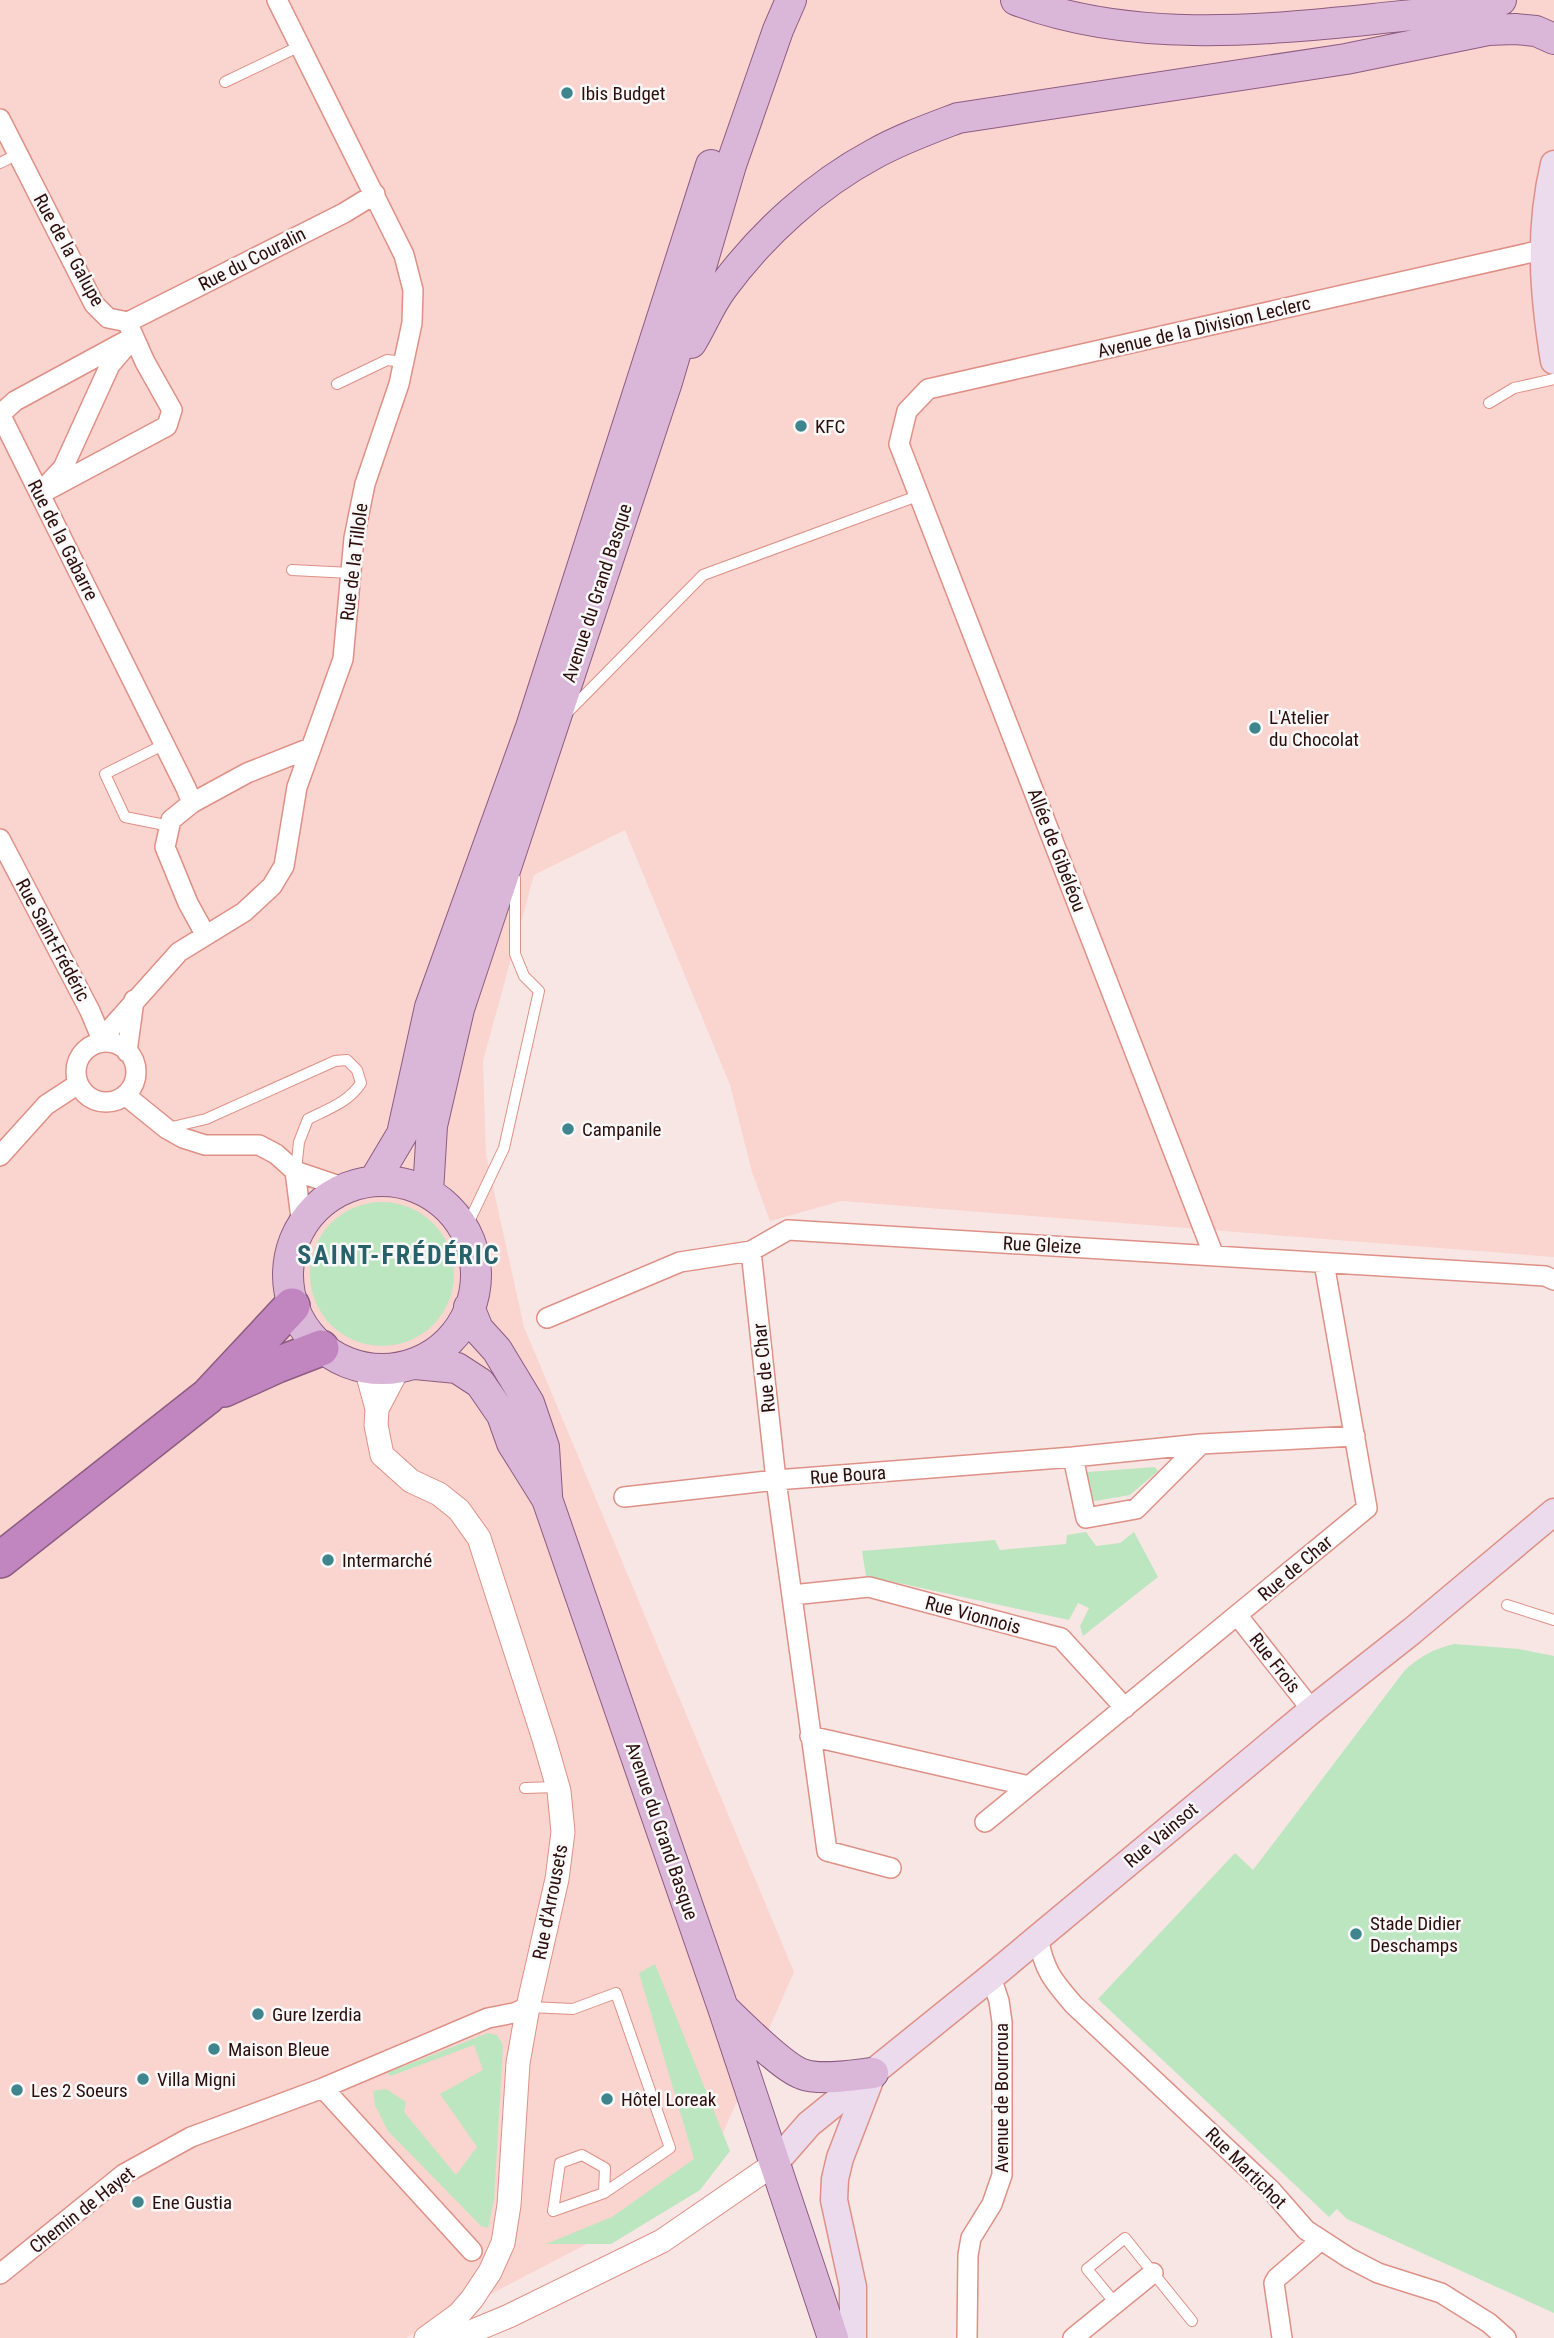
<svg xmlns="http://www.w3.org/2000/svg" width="1554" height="2338" viewBox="0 0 1554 2338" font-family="'Roboto Condensed',sans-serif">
<rect width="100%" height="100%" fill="#f8e6e4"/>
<!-- built -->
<path fill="#fad4cf" d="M0,0H1554V1257L841,1201L770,1221L752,1172L730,1085L625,830L534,875L483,1061L486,1155L524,1327L794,1972L700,2185L406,2338H0Z"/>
<!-- green -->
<path fill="#bce6bf" d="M310 1274a72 72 0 1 1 144 0a72 72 0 1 1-144 0Z
M1155,1467L1158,1471L1130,1495L1095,1501L1091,1499L1086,1473L1088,1472Z
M1086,1532L1096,1546L1120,1543L1134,1532L1158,1577L1083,1636L1080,1626L1089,1608L1078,1603L1069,1620L866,1576L862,1551L995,1540L1000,1550L1066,1544L1067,1535Z
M1454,1644L1519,1649L1554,1656V2313L1347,2219L1337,2209L1329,2217L1098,1999L1235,1853L1253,1870L1405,1670C1421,1656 1433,1649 1454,1644Z
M655,1964L730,2151L700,2190L611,2244H546L612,2217L694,2159L639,1973Z
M488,2033L497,2035L503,2045L494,2200L488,2228L481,2226L388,2131L375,2105L373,2091L386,2089L406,2102L404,2112L456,2175L477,2147L440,2094L483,2070L474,2045L391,2076L386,2073Z"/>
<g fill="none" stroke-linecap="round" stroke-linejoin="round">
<!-- service casing -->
<g stroke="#de9086" stroke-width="12">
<path id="service" d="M225,82L300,46
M0,163L18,154
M337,384L387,360L404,362
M1489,403L1514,388L1554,379
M292,570L351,573
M567,713L703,575L920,495
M165,744L105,774L125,817L170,826
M168,1128L206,1119L335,1061L347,1060L357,1070L361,1083C349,1102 328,1109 308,1119L299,1142L296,1170
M465,1230L504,1148L539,991L524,976L515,954V878
M1507,1605L1554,1620
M525,1788L556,1787
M529,2007L573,2009L616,1993L670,2148L604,2193L553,2211L560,2163L582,2155L605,2168L604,2193
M1115,2303L1087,2269L1125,2238L1192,2321"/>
</g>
<!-- minor casing -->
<g stroke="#de9086" stroke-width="22">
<path id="minor" d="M0,119L94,304L108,318L128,322
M128,322L344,213L375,194
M133,337L15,401L3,412L2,418L186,788L192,803L171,820L165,847L188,903L205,934
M47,485L63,468L110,365L127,345
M40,494L167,426L172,410L145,362L129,326
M192,803L247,773L310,748
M0,839L90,1011L103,1042
M106,1042L111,1028L179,952L244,912L272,886L284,866L297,787L343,659L354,538L365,484L399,384L412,323L413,290L404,255L277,0
M76 1072a30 30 0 1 1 60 0a30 30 0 1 1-60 0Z
M127,1052L134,1000
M125,1095L167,1129L183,1138L205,1145H259L276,1154L295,1171L345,1188
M0,1156L46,1105L78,1084
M295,1171L302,1226
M751,1251L776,1480L827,1851L891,1868
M1214,1256L899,444L907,411L928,389L1542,250
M547,1318L680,1262L751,1251L788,1230L1545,1276L1554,1280
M1073,1457L1086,1518L1136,1509L1201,1444
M624,1497L776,1480L1073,1457L1201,1444L1355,1436
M792,1595L869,1587L1061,1638L1125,1708
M1237,1615L1312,1710
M810,1736L1029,1786L1367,1508L1324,1263
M985,1822L1029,1786
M1038,1936C1043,1969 1053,1981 1074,2005L1271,2190L1306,2230L1349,2258L1378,2273L1441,2293L1489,2323L1506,2338
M323,2088L472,2251
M0,2274L124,2174L191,2137L323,2088L488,2018L514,2013L528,2007
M967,2338L968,2255L971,2238L992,2204L1002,2175V2022L999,2001L991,1977
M1073,2338L1153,2273
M1282,2338L1274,2283L1277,2278L1321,2240"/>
</g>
<!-- tertiary casing -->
<g stroke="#de9086" stroke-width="25">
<path id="tertiary" d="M366,1368L377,1409L376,1425L382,1455L411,1481L439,1494L459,1510L479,1538L544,1739L559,1791L563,1832L557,1879L528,2007L518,2063L509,2205L503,2243L490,2272L472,2299L459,2314L426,2338
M377,1409L399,1367
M456,2338L509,2316L662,2241L774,2164"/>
</g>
<!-- secondary casing -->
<g stroke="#de9086" stroke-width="29">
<path id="secondary" d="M1554,164C1538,231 1543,293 1554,361
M774,2164L809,2124L991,1977L1312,1710L1412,1631L1554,1512
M853,2338V2287L834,2200L835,2179L840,2158L872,2075"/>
</g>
<!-- primary casing -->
<g stroke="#8d5c81" stroke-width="32">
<path id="primary" d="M1016,0C1129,43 1257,31 1374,19C1416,14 1460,12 1501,0
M691,343C702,325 710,304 723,287C762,234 816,185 874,154C901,139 929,129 958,118L1346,59L1488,30L1515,29L1536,31L1554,39
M374,1181L402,1134L430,1007L531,727L711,165
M288 1275a94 94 0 1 1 188 0a94 94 0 1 1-188 0Z
M428,1192L432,1126L459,1009L667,382L731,165L778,30L791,0
M469,1307L478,1329L497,1350L529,1403L544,1447L547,1495
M415,1364L457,1368L480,1383L502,1415L512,1443L547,1499L723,2008L833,2338
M723,2008C740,2024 782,2067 802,2074C820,2081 853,2075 873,2073"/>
</g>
<!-- motorway casing -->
<g stroke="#8d5c81" stroke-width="38">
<path id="motorway" d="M224,1389L277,1365L321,1348
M0,1560L208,1396L292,1306"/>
</g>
<!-- service -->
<use href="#service" stroke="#fff" stroke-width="10"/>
<!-- minor -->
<use href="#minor" stroke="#fff" stroke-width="19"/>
<!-- tertiary -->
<use href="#tertiary" stroke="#fff" stroke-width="23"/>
<!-- secondary -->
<use href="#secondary" stroke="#ecdbec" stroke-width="26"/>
<!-- primary -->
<use href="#primary" stroke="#dab6d9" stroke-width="30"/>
<!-- motorway -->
<use href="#motorway" stroke="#c186c0" stroke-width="35"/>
</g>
<!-- markers -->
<g fill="#3e858e" stroke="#f8f8f8" stroke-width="2.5">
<circle cx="567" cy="93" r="7"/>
<circle cx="801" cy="426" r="7"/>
<circle cx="1255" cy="728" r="7"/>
<circle cx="568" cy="1129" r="7"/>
<circle cx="328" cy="1560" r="7"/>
<circle cx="1356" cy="1934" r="7"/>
<circle cx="258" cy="2014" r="7"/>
<circle cx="214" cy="2049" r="7"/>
<circle cx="143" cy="2079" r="7"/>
<circle cx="17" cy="2090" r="7"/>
<circle cx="607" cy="2099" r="7"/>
<circle cx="138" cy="2202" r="7"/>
</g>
<g text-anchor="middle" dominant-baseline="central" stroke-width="5" stroke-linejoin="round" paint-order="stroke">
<!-- poi labels -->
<g font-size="19" fill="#2c0f0c" stroke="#f8f8f8" text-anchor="start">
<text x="581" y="93">Ibis Budget</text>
<text x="815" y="426">KFC</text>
<text x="1269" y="717">L'Atelier<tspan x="1269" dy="22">du Chocolat</tspan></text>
<text x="582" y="1129">Campanile</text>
<text x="342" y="1560">Intermarché</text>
<text x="1370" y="1923">Stade Didier<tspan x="1370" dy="22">Deschamps</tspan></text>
<text x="272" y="2014">Gure Izerdia</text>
<text x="228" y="2049">Maison Bleue</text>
<text x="157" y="2079">Villa Migni</text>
<text x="31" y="2090">Les 2 Soeurs</text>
<text x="621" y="2099">Hôtel Loreak</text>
<text x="152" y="2202">Ene Gustia</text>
</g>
<!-- street labels -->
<g font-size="19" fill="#2c0f0c" stroke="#f8f8f8">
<text transform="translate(69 250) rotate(61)">Rue de la Galupe</text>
<text transform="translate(252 259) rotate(-27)">Rue du Couralin</text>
<text transform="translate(1204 327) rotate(-13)">Avenue de la Division Leclerc</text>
<text transform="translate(63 540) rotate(63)">Rue de la Gabarre</text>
<text transform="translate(354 562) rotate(-83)">Rue de la Tillole</text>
<text transform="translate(597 593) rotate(-72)">Avenue du Grand Basque</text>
<text transform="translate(1057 850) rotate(69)">Allée de Gibéléou</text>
<text transform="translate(53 940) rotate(62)">Rue Saint-Frédéric</text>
<text transform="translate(1042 1245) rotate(3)">Rue Gleize</text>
<text transform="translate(764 1368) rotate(-96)">Rue de Char</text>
<text transform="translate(848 1475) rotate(-4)">Rue Boura</text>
<text transform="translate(1295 1568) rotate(-40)">Rue de Char</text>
<text transform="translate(973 1615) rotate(15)">Rue Vionnois</text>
<text transform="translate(1275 1663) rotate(52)">Rue Frois</text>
<text transform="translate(662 1831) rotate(71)">Avenue du Grand Basque</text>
<text transform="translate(1161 1835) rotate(-40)">Rue Vainsot</text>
<text transform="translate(550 1902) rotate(-79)">Rue d'Arrousets</text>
<text transform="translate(1001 2098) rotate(-90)">Avenue de Bourroua</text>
<text transform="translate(1246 2168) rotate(45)">Rue Martichot</text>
<text transform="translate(82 2210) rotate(-38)">Chemin de Hayet</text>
</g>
<!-- district labels -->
<g font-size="26" font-weight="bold" letter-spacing="2" fill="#286169" stroke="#f8f8f8">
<text x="399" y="1255">SAINT-FRÉDÉRIC</text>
</g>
</g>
</svg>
